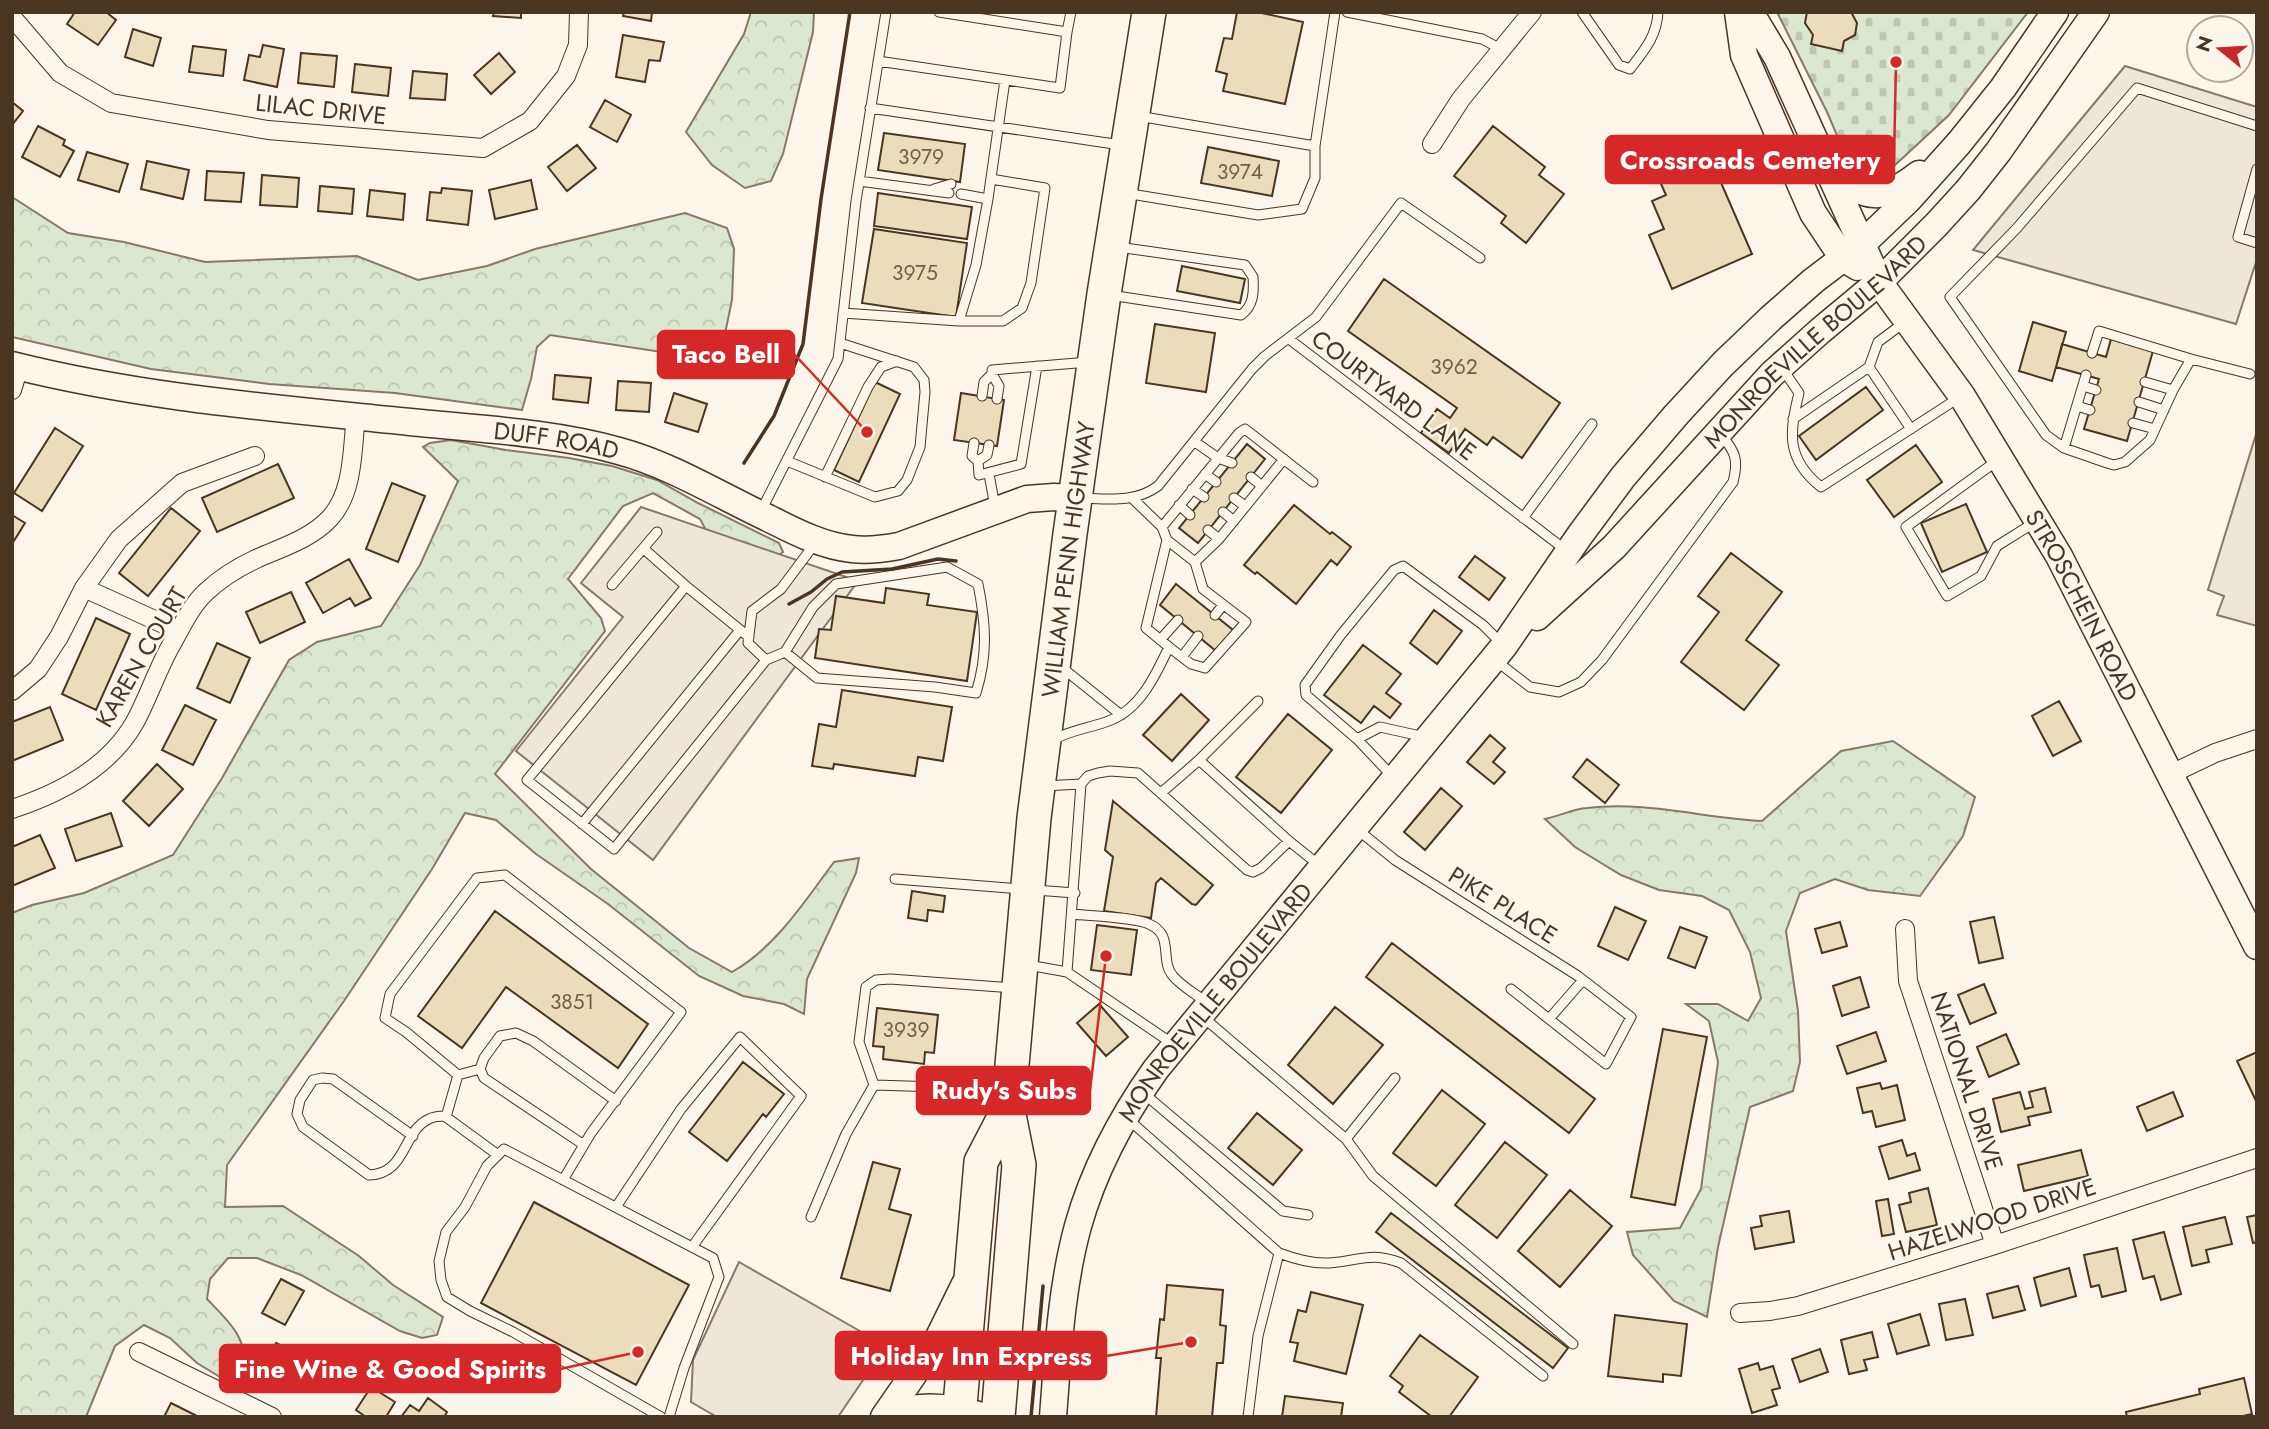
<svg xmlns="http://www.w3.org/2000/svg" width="2269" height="1429" viewBox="0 0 2269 1429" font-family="Jost,sans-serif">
<defs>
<pattern id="forest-crowns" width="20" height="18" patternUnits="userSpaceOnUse" patternTransform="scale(1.75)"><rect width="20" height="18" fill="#dce7d0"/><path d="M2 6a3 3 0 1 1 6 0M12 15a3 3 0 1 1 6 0" fill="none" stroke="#bec7b2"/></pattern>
<pattern id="cemetery-stones" width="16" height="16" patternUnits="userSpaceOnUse" patternTransform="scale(1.75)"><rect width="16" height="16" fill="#dce7d0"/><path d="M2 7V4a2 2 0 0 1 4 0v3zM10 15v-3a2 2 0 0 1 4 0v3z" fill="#bec7b2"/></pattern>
</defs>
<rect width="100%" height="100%" fill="#fbf6e9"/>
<!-- forest -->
<path fill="url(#forest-crowns)" stroke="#887966" stroke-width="2" d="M751,12H814L813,32L783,154L771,181L745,188L712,165L686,132L744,34Z
M12,197L68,233L124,242L205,262L357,256L418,280L487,266L535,249L685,213L727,228L734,249L732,300L721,353L675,354L550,335L537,347L531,379L522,410L395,393L269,384L151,369L12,337Z
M451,440L506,450L569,458L612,466L657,480L698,503L779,543L783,552L769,563L715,547L700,519L653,493L623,506L568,579L601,618L605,631L495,774L591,869L689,948L732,972C776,947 804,902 834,862L859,858L856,873L807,979L804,1014L784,1004L743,996L699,976L608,904L536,854L496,820L465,813L432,869L344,1001L227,1165L225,1207L283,1206L359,1256L393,1285L443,1317L437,1335L422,1338L400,1331L301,1275L257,1258H228L210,1279L207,1299C224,1317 249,1338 243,1365C242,1371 234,1378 230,1383L197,1363L170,1338L144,1325L115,1346L86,1417H12V913L32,905L84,893L173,855L222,778L289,660L317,642L381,626L420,565L458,481L423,447L430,443Z
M1893,741L1975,797L1963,836L1920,896L1868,890L1835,879L1800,893L1786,931L1798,1011L1800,1062L1793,1091L1750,1107L1718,1247L1707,1317L1674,1301L1633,1255L1627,1232L1680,1228L1701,1189L1718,1062L1709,1021L1686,1004H1718L1748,1021L1761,998L1750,952L1729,910L1702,896L1659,890L1621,875L1575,847L1545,819C1559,816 1573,809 1587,808C1645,801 1704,818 1762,821L1841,751Z"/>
<!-- cemetery -->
<path fill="url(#cemetery-stones)" stroke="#887966" stroke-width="2" d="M1777,12H2028L1949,115L1880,179L1848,161L1827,112Z"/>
<!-- parking -->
<path fill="#ede7d9" stroke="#887966" stroke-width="2" d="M2125,66L2257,107V259L2236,324L1973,250Z
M2257,431V626L2217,615L2224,596L2208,590Z
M641,507L858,581L653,860L516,751L623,617L581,583Z
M739,1262L886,1346L838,1417H717L691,1402L693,1360Z"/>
<!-- building -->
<path fill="#ecdcbc" stroke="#4a3520" stroke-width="2" d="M75,12H106L116,20L98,45L67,24Z
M494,12H521V18L493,16Z
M624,12H652L651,21L623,16Z
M1237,12H1257L1303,22L1285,104L1223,91L1227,74L1216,71L1224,38L1232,39Z
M1807,12H1851L1857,23L1855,35L1844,41L1842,51L1811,44L1813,35L1805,23Z
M133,29L161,38L153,66L125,57Z
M623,35L664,42L660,61L649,60L645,82L616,77Z
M263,45L284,49L277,87L244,80L249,55L260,57Z
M193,46L226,50L223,76L189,72Z
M301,53L337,56L334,87L298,83Z
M499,53L515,72L491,94L474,75Z
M355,64L391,68L388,96L352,92Z
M413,71L447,74L445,100L410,98Z
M605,100L631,115L617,142L590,127Z
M12,102L23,111L12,125Z
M38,126L65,140L63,145L74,151L60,177L22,157Z
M1493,126L1545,167L1539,175L1564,194L1526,243L1501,223L1506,216L1454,176Z
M884,133L965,144L960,182L878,170Z
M577,145L596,168L567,191L548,167Z
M1208,147L1279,161L1272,196L1201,183Z
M87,152L128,164L119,192L78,180Z
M1709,155L1752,254L1672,289L1649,235L1664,229L1652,201L1666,195L1658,177Z
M147,161L189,170L183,199L141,189Z
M207,171L244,173L241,202L205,200Z
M262,175L299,178L297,207L260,205Z
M531,180L537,209L495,219L489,190Z
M320,186L354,189L352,214L318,211Z
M442,188L472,191L468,225L427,220L430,192L441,193Z
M370,190L405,194L403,220L367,216Z
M878,193L972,207L967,239L874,226Z
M874,229L967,243L956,317L862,303Z
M1182,266L1245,279L1240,303L1177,291Z
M1384,279L1560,403L1522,458L1493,437L1487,445L1465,429L1449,453L1421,433L1437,409L1450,418L1457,408L1348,331Z
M2033,322L2066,332L2052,381L2019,371Z
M1155,324L1215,333L1206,392L1146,383Z
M2111,339L2153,351L2127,441L2084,429L2099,379L2056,367L2062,344L2106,357Z
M555,375L591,378L588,403L553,399Z
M618,381L651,383L649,412L616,410Z
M875,382L900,394L859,482L834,470Z
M1866,387L1883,410L1816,460L1799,436Z
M674,393L707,404L698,432L665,422Z
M961,393L1004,400L997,446L954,440Z
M55,428L83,446L42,511L14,493Z
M1247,444L1265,459L1198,543L1179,528Z
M1916,445L1942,482L1894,517L1867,480Z
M278,464L294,498L217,532L202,498Z
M392,483L425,496L398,562L366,549Z
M1966,504L1987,552L1942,572L1921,523Z
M1294,505L1330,534L1332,532L1351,547L1337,565L1331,560L1296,604L1257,572L1255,574L1244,565Z
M171,508L200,531L148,596L119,573Z
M12,515L25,523L12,544Z
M1731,553L1782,592L1746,640L1779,665L1744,710L1681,662L1719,612L1698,596Z
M1475,556L1505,578L1489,600L1459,577Z
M349,559L371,598L355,606L350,598L323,613L306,583Z
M1176,584L1233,630L1216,651L1160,605Z
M886,588L929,594L927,605L977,612L967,681L815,658L819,629L831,630L836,596L884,603Z
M291,592L305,622L260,643L246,612Z
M1434,610L1462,631L1437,664L1410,643Z
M96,618L130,634L96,710L62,694Z
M217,643L250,658L230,703L197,688Z
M1363,645L1401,674L1386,693L1401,704L1390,718L1374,706L1361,723L1324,695Z
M842,690L952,707L943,761L918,757L915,776L834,764L833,769L812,766L819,724L836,727Z
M1181,694L1209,720L1172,761L1143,735Z
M2059,701L2081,741L2053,756L2032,716Z
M185,705L216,720L193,765L162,750Z
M50,707L63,740L12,761V722Z
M1288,714L1332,750L1281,813L1236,777Z
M1490,735L1505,748L1493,762L1505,772L1494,784L1467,762Z
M1587,759L1619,785L1605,803L1573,777Z
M157,764L183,789L149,826L123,801Z
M1441,788L1462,806L1425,850L1404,832Z
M1113,801L1213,885L1196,905L1192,904L1161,878L1156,883L1151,918L1104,911L1113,857L1105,850Z
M111,813L122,846L76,861L65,829Z
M40,835L55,868L12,886V847Z
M912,891L945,896L943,912L928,910L927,921L908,918Z
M1615,907L1646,921L1628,960L1598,946Z
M495,911L648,1024L618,1068L506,987L462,1048L418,1016Z
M1994,917L2003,958L1979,963L1970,922Z
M1840,922L1847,946L1822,953L1815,929Z
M1097,925L1137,930L1131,975L1091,970Z
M1680,927L1707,937L1695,968L1668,958Z
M1392,943L1595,1099L1569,1133L1366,977Z
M1860,977L1869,1007L1842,1016L1833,986Z
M1984,984L1996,1013L1970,1024L1958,995Z
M1099,1004L1128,1037L1106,1056L1077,1023Z
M1335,1007L1383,1045L1333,1104L1288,1065Z
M877,1008L938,1015L934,1053L925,1052L924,1064L883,1059L884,1047L873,1046Z
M1663,1029L1707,1037L1675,1205L1631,1197Z
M1876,1032L1886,1061L1847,1074L1837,1046Z
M2006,1034L2019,1064L1989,1077L1977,1047Z
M2257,1052V1103L2237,1061Z
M743,1062L784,1094L766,1117L763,1114L727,1161L689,1132Z
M1880,1083L1882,1089L1897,1085L1905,1120L1876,1127L1872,1111L1863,1113L1857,1088Z
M2045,1088L2051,1112L2028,1117L2030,1125L2001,1132L1993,1099L2020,1092L2025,1109L2033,1107L2029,1092Z
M1442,1090L1485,1124L1436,1186L1393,1153Z
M2173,1092L2183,1116L2147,1131L2137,1107Z
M1257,1113L1302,1150L1273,1185L1228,1148Z
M1902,1140L1907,1156L1915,1153L1920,1170L1889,1179L1879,1147Z
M1505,1142L1547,1175L1497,1238L1455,1205Z
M2081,1150L2088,1176L2024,1191L2018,1165Z
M873,1162L900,1169L889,1209L911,1215L890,1291L841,1278Z
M1928,1188L1937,1225L1906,1232L1899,1205L1911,1202L1909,1193Z
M1570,1190L1612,1226L1560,1287L1518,1251Z
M1888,1199L1894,1234L1882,1236L1876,1201Z
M534,1202L689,1285L636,1385L481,1303Z
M1789,1211L1794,1242L1755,1249L1751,1228L1762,1226L1760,1216Z
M1391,1213L1568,1348L1553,1368L1376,1232Z
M2257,1215V1242L2253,1243L2247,1217Z
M2225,1217L2232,1244L2206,1250L2209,1262L2192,1266L2183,1227Z
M2164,1232L2181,1294L2161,1300L2154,1276L2143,1279L2133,1240Z
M2117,1248L2126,1291L2102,1297L2099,1285L2091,1287L2084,1255Z
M2069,1268L2076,1296L2041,1306L2034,1278Z
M281,1279L304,1291L285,1325L262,1313Z
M1167,1285L1223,1290L1220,1325L1226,1326L1223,1363H1217L1212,1417H1156L1161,1358H1156L1160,1319L1164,1320Z
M2018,1286L2025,1310L1993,1318L1987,1294Z
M1311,1292L1363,1305L1346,1374L1294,1361L1298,1343L1290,1342L1298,1310L1306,1312Z
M1965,1299L1973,1335L1946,1340L1939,1304Z
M1920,1314L1929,1345L1897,1354L1888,1324Z
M1615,1315L1687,1324L1681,1376L1663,1374V1382L1608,1376Z
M1872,1332L1878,1357L1864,1360L1867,1370L1849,1374L1841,1340Z
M1420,1335L1478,1377L1449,1417H1432L1399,1392L1403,1386L1390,1376Z
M276,1343L306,1359L291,1387L261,1372Z
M1820,1349L1828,1372L1800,1382L1792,1359Z
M1758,1363L1760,1370L1773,1366L1780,1388L1772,1390L1777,1405L1752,1413L1739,1369Z
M2244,1378L2252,1414L2239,1417H2127L2126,1412L2200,1394L2199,1389Z
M371,1387L395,1402L386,1417H366L356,1410Z
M1285,1396L1343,1403L1341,1417H1282Z
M428,1398L447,1412L444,1417H401L410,1405L419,1411Z
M171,1403L195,1415L194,1417H164Z"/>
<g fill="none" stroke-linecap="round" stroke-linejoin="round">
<!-- lane casing -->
<g stroke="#4a3520" stroke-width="11">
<path id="lane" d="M1347,12L1482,39L1501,49
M1582,12L1619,65L1630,69C1644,51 1657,36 1658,12
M1067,32L1071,12
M878,61L1060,88L1067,32L939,12
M870,108L1121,145
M1315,146L1335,12
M2257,169L2238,237L2257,243
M859,181L949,193
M934,189L951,184
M1125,193L1258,215L1302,209L1315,178V146L1138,116
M961,194L988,199
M1110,295L1241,315C1254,306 1254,291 1253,277L1245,265L1118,247
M843,313L959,321H1003L1022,308L1031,283L1045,188L991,179
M959,321L976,265L988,199L1005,80
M1289,339L1567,551
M2092,353L2099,331L2191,359
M1869,367L1911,429
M1782,368L1799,393C1789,433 1786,459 1821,487L1960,397
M992,374L999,386L997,399
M2250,374L2191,359L2173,390L2150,440L2125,462L2114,465L2107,463L2064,448L2046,435L1950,297L2017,228L2137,88L2257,126
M2145,382L2173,390
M2083,386L2096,390
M982,396L984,382L992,374V370L1089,362
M2139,402L2164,410
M2077,406L2090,410
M1793,419L1869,367L1878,342L1905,322
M2133,423L2155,429
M1195,442L1218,458L1232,463
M974,443L972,456L978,461L979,475L1021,464L1037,366
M2064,448L2086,375
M1998,460L1906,527L1947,596L1981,576L1997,546L2037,521
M787,461L875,497L898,491L907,480L920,447L925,392L924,380L914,367L840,343
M978,461L987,455L989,445
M989,474L995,507
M1205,474L1216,482
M825,477L868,387L881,367L897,361
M1251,477L1262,486
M1192,489L1204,497
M1082,498C1109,499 1135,503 1158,486L1252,369L1265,356L1316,317L1401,203L1480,258
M1234,498L1245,506
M1179,505L1190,515
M1223,512L1234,521
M760,513L838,359L856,201L886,12
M1523,518L1592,424
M1162,527L1239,433L1245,429L1313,482
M1208,530L1219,539
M1167,540L1195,562L1203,589L1246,622L1205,668L1191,664L1169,647
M644,549L686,586
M1195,562L1219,539L1284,459
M612,585L657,532
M1215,615L1223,605
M749,637L686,586L527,780L614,849L766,660
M1160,640L1178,620
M785,652L817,678L935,687L976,693C988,654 986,624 978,584L947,567L836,584L813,607L785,652L766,660L748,643L752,611L781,589L816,542
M1182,657L1198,636
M1495,660L1530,687L1559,692L1581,682L1602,660L1733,482C1739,459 1735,452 1721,434
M1060,666L1121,715
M1357,739L1380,727L1425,737
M1053,740C1072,729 1092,728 1111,720C1141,708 1156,674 1169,647L1146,628L1167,540L1162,527L1132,498
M1199,760L1289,841
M1393,777L1357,739L1306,695L1305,685L1340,636L1394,570L1403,566L1483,625L1503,645
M1043,786L1081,784
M1161,793L1199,760L1258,701
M582,824L740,630
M1358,830L1395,860L1578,976L1631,1017L1606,1064L1511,989
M895,879L1021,889
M1035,890L1075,893
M1072,914C1090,916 1134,917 1149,924C1175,935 1159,960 1173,976C1182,987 1198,995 1208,1004
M1028,965L1067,972L1173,1044
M1067,972L1081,784L1088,776L1098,773L1110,771L1138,773L1247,870L1253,872L1261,868L1289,841L1319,865
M1204,1018L1346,1139L1373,1176L1573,1344
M1549,1019L1583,980
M458,1075L480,1069
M1005,1089L874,1085L859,1042L866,987L876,980L890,979L1014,988
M1142,1092L1283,1211L1308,1215
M1128,1119L1279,1253C1295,1259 1312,1264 1329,1263C1360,1261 1370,1251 1401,1263L1543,1376
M413,1136L333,1079L322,1078L313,1080L300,1100L297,1114L303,1127L369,1175C407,1174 402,1131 429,1119C434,1116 441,1116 446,1116
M1346,1139L1395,1078
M584,1145L484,1078L480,1069L484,1058L500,1036L516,1033L533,1041L616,1101
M498,1155L446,1117L458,1075L406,1032L385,1018L390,994L477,878L505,875L681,1012L591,1133L563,1180
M616,1207L681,1109L740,1037L801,1096L692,1247
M811,1217L846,1134L874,1085
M661,1417L513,1332L470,1311L447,1297L441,1280L439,1261L446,1232L465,1207L487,1166L504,1149L713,1258L719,1277L684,1368L669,1417
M1248,1417L1258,1336L1279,1253"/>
</g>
<!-- street casing -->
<g stroke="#4a3520" stroke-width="20">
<path id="street" d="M12,17L60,73L111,103L268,130L483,148L530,121L566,76L578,45L579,12
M1432,144L1461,99L1532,12
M12,390L19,367
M179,631L84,588L119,539L182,483L255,456
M12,691L38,669L59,637L84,588
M2169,775L2215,753L2257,739
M12,809C61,793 109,768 135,722C148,698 156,673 169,649C180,630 190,606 207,591C221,578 239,567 256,559C280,548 311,539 330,518C354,492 352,449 356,416
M1905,929L1908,981L1995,1245
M1740,1313L1770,1311L1798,1306L1995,1245L2257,1158
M139,1352L272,1417"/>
</g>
<!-- secondary casing -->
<g stroke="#4a3520" stroke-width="29">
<g id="secondary">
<path d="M1738,12L1744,55L1813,213L1843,258L1858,267"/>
<path id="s1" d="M1750,12L1777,57L1879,282L1962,396L2059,556L2257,946"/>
<path d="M1829,173C1867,198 1881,204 1919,174"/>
<path id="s2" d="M12,365C143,398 276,408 410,422C479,429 551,432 619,451C671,465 719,495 768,518C794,531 822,546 852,549C868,551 883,549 899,546L1027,499L1054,497L1075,498"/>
<path id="s3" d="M1537,617L1614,547L1772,374L1820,331L1879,282L1936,225L1968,190L1998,152L2096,12"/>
<path d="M884,1417L938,1339L965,1284"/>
<path d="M885,1417C917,1402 953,1407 985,1417"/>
<path id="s4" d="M1053,1417C1058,1353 1061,1288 1078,1226C1094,1169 1122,1117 1156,1069L1504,646L1580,535L1623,477L1676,415L1723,364L1771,318L1813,281L1863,243L1908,200L1959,143L2003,88L2055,12"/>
</g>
</g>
<!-- highway casing -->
<g stroke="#4a3520" stroke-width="36">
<g id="highway">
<path d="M959,1417L981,1162L1008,1110"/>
<path id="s5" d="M998,1417L1019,1165L1008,1110L1034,818L1070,534L1104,294L1149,12"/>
</g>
</g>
<!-- lane -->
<use href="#lane" stroke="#fbf6e9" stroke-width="9"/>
<!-- street -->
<use href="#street" stroke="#fbf6e9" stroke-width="18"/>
<!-- secondary -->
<use href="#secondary" stroke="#fbf6e9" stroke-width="26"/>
<!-- highway -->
<use href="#highway" stroke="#fbf6e9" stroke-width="33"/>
<!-- wall -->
<path stroke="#4a3520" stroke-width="3.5" d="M744,463L774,416L803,344L821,199L850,12
M789,604L811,592L827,579L842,572L892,569L938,559L956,561
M1031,1417L1043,1286"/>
</g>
<g text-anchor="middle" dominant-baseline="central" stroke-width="5" stroke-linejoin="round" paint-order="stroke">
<!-- number labels -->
<g font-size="21" fill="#725f47">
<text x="921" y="157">3979</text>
<text x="1240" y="172">3974</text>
<text x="915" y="273">3975</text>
<text x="1454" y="367">3962</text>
<text x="572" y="1002">3851</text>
<text x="906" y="1030">3939</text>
</g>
<!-- street labels -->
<g font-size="24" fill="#4a3520" stroke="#fbf6e9">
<text transform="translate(321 109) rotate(6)">LILAC DRIVE</text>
<text stroke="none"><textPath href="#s3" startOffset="392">MONROEVILLE BOULEVARD</textPath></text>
<text transform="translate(1394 395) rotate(37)">COURTYARD LANE</text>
<text stroke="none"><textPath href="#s2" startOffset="550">DUFF ROAD</textPath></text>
<text stroke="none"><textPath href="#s5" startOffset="863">WILLIAM PENN HIGHWAY</textPath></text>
<text stroke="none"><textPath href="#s1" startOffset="682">STROSCHEIN ROAD</textPath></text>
<text transform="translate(141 657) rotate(-60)">KAREN COURT</text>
<text transform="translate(1503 905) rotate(32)">PIKE PLACE</text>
<text stroke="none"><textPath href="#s4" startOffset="458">MONROEVILLE BOULEVARD</textPath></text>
<text transform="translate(1967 1081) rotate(72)">NATIONAL DRIVE</text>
<text transform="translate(1992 1219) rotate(-18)">HAZELWOOD DRIVE</text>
</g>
</g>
<!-- callouts -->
<path fill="none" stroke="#d62828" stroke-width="2.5" d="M1896 62L1894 160M867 432L794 354M1106 956L1090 1090M1191 1342L1106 1356M638 1352L560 1369"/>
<g fill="#d62828" stroke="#fbf6e9" stroke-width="2.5">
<circle cx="1896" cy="62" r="7"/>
<circle cx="867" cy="432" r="7"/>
<circle cx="1106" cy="956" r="7"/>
<circle cx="1191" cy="1342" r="7"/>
<circle cx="638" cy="1352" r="7"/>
</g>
<g fill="#d62828" stroke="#d62828" stroke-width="2.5">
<rect x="1606" y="136" width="288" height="47" rx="7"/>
<rect x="658" y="331" width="136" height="47" rx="7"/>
<rect x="917" y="1067" width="173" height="47" rx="7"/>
<rect x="836" y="1332" width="270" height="47" rx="7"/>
<rect x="220" y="1345" width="340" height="47" rx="7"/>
</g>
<g font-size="26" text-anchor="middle" font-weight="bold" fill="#fff">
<text x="1750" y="169">Crossroads Cemetery</text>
<text x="726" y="363">Taco Bell</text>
<text x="1004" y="1099">Rudy's Subs</text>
<text x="971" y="1365">Holiday Inn Express</text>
<text x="390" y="1378">Fine Wine &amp; Good Spirits</text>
</g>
<!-- border -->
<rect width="2269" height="1429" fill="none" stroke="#4a3520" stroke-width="28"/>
<!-- north arrow -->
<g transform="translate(2220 49) rotate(288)"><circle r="33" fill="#fbf6e9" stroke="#b4a999" stroke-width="2"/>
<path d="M0-5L12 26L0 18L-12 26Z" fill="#c62828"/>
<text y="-10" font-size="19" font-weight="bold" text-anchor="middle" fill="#4a3520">N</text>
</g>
</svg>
